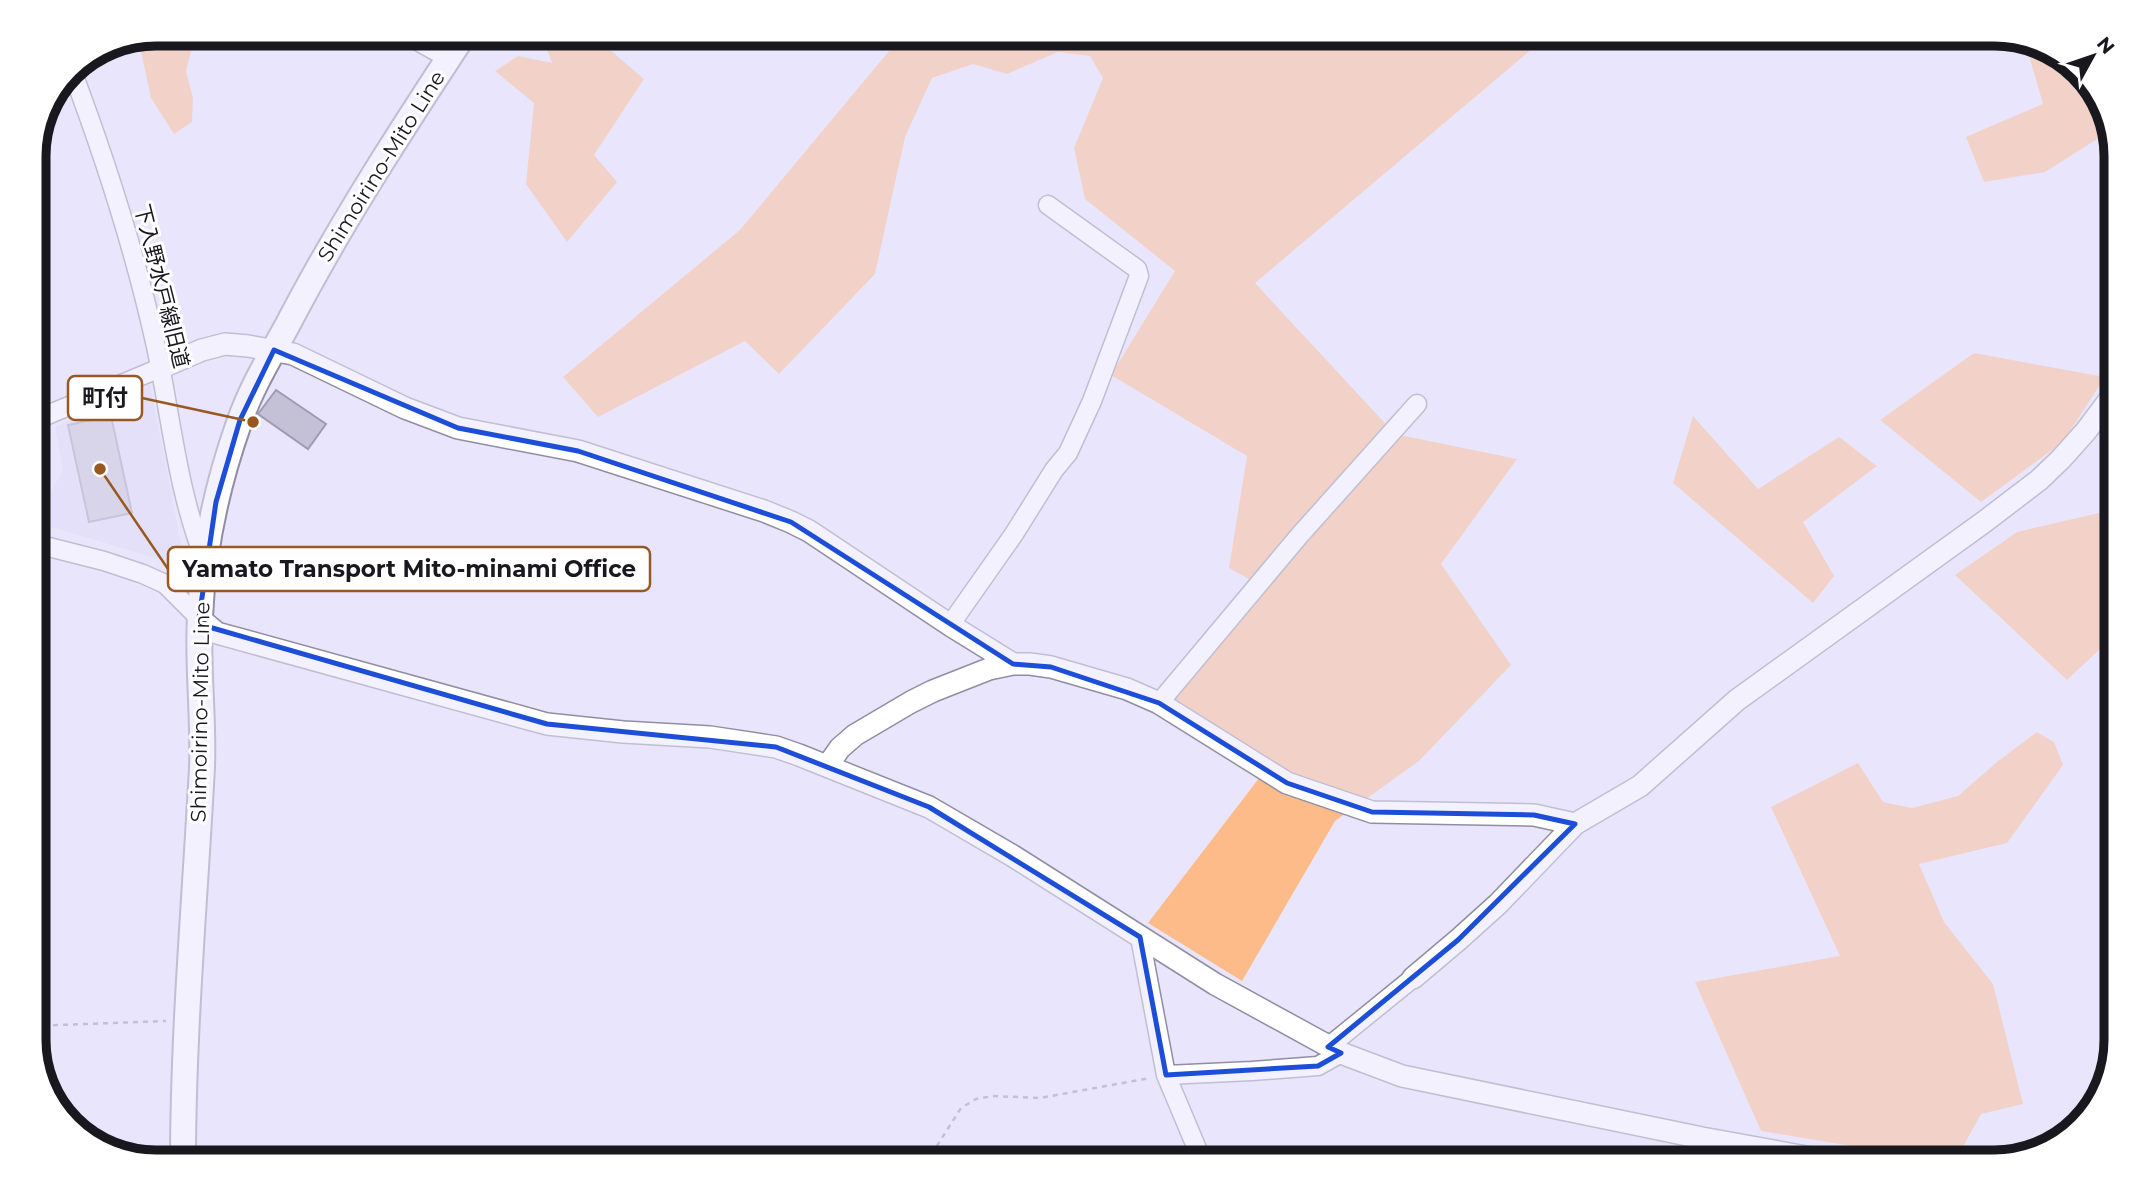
<svg xmlns="http://www.w3.org/2000/svg" width="2149" height="1196" viewBox="0 0 2149 1196" font-family="Montserrat,'Noto Sans JP',sans-serif">
<rect width="100%" height="100%" fill="#e9e5fc"/>
<!-- built -->
<path fill="#ded9f7" d="M150,384L183,554L178,558L166,561L34,522L63,470L55,427Z"/>
<!-- green -->
<path fill="#fdbb89" d="M156,33H205L191,51L186,71L193,98L192,122L174,134L151,98L138,37Z
M541,33H604L602,43L644,79L594,155L617,182L567,242L526,184L534,103L495,71L518,56L552,63Z
M904,33H1551L1255,283L1395,434L1517,459L1441,564L1511,665L1419,761L1335,821L1242,981L1148,923L1273,760L1175,699L1267,589L1229,568L1247,456L1111,375L1175,271L1085,199L1074,148L1103,78L1090,56L1058,52L1007,74L973,64L932,78L905,137L875,274L779,374L745,341L598,417L563,377L740,230Z
M2025,42L2054,50L2099,94L2110,131L2045,172L1984,182L1966,137L2043,104Z
M1974,353L2105,377L2063,442L1981,502L1880,420Z
M1693,416L1758,489L1839,437L1877,466L1803,522L1834,576L1813,603L1673,483Z
M2116,509V634L2067,680L1955,575L2017,532Z
M2037,732L2054,742L2063,765L2007,843L1919,864L1944,922L1993,984L2023,1104L1981,1114L1954,1163L1761,1131L1695,982L1840,956L1771,807L1858,763L1883,802L1912,808L1958,796L1997,762Z"/>
<!-- building -->
<path fill="#c4c1d7" stroke="#9f9bb1" stroke-width="2" d="M276,390L326,424L308,449L258,414Z
M111,416L132,513L89,522L68,425Z"/>
<g fill="none" stroke-linecap="round" stroke-linejoin="round">
<!-- minor casing -->
<g stroke="#918da2" stroke-width="21">
<path id="minor" d="M403,33L448,58
M71,68C105,158 134,248 155,342C171,414 177,491 205,560
M33,421L160,368
M33,543L104,561L143,574L165,584L199,618
M950,625L1014,534L1054,470L1068,453L1092,401L1139,276L1137,269L1048,205
M1159,703L1299,536L1417,404
M1140,937L1166,1075L1203,1163
M1328,1047L1413,978
M1166,1075L1252,1071L1318,1066L1341,1053"/>
</g>
<!-- tertiary casing -->
<g stroke="#918da2" stroke-width="24">
<path id="tertiary" d="M160,368L202,350L225,344L248,346L293,354L405,408L458,428L578,451L764,511L791,522L809,531L950,625L1013,664
M199,618L217,633L547,724L623,732L710,737L776,747L799,755L929,807L1013,856L1215,984L1341,1053L1402,1076L1702,1138L1839,1163
M828,765L840,748L855,735L911,702L933,691L989,669L1013,664H1030L1051,667L1127,689L1159,703L1287,783L1372,812L1534,815L1575,824
M1413,978L1458,940L1498,904L1575,824L1640,786L1737,700L1984,522L2039,480L2061,459L2086,431L2116,391"/>
</g>
<!-- secondary casing -->
<g stroke="#918da2" stroke-width="28">
<path id="secondary" d="M183,1163C183,1031 195,899 202,767C204,717 197,666 200,616C203,550 217,485 239,423C251,388 270,357 287,326C340,224 402,129 465,33"/>
</g>
<!-- path -->
<path stroke="#9693a4" stroke-width="2.5" stroke-dasharray="5 5" stroke-linecap="butt" d="M33,1026L166,1021
M926,1163L961,1108L976,1099L993,1096L1040,1098L1150,1078"/>
<!-- minor -->
<use href="#minor" stroke="#fff" stroke-width="18"/>
<!-- tertiary -->
<use href="#tertiary" stroke="#fff" stroke-width="21"/>
<!-- secondary -->
<use href="#secondary" stroke="#fff" stroke-width="24"/>
</g>
<!-- marked area -->
<path d="M0 0H2149V1196H0ZM274,350L458,428L578,451L791,522L1013,664L1051,667L1159,703L1287,783L1372,812L1534,815L1575,824L1458,940L1328,1047L1341,1053L1318,1066L1166,1075L1140,937L929,807L776,747L547,724L209,627L199,618L216,502L240,420Z" fill="#e9e5fc" fill-opacity=".55" fill-rule="evenodd"/>
<path fill="none" stroke="#1d4ed8" stroke-width="5" stroke-linejoin="round" d="M274,350L458,428L578,451L791,522L1013,664L1051,667L1159,703L1287,783L1372,812L1534,815L1575,824L1458,940L1328,1047L1341,1053L1318,1066L1166,1075L1140,937L929,807L776,747L547,724L209,627L199,618L216,502L240,420Z"/>
<g text-anchor="middle" dominant-baseline="central" stroke-width="6" stroke-linejoin="round" paint-order="stroke">
<!-- street labels -->
<g font-size="21" fill="#19181f" stroke="#fff">
<text transform="translate(381 166) rotate(-58)">Shimoirino-Mito Line</text>
<text transform="translate(162 286) rotate(76)">下入野水戸線旧道</text>
<text transform="translate(200 712) rotate(-89)">Shimoirino-Mito Line</text>
</g>
</g>
<!-- crop -->
<path d="M0 0H2149V1196H0ZM156 46H1994A110 110 0 0 1 2104 156V1040A110 110 0 0 1 1994 1150H156A110 110 0 0 1 46 1040V156A110 110 0 0 1 156 46Z" fill="#fff" fill-rule="evenodd"/>
<path fill="none" stroke="#19181f" stroke-width="9" d="M156 46H1994A110 110 0 0 1 2104 156V1040A110 110 0 0 1 1994 1150H156A110 110 0 0 1 46 1040V156A110 110 0 0 1 156 46Z"/>
<!-- callouts -->
<path fill="none" stroke="#985921" stroke-width="2.5" d="M253 422L142 398M100 469L168 569"/>
<g fill="#985921" stroke="#fff" stroke-width="2.5">
<circle cx="253" cy="422" r="7"/>
<circle cx="100" cy="469" r="7"/>
</g>
<g fill="#fff" stroke="#985921" stroke-width="2.5">
<rect x="68" y="376" width="74" height="44" rx="7"/>
<rect x="168" y="547" width="482" height="44" rx="7"/>
</g>
<g font-size="23" text-anchor="middle" font-weight="bold" fill="#19181f">
<text x="105" y="406">町付</text>
<text x="409" y="577">Yamato Transport Mito-minami Office</text>
</g>
<!-- north arrow -->
<g transform="translate(2093 56) rotate(50)" stroke="#ffffff" stroke-width="5" paint-order="stroke">
<path d="M0-5L12 26L0 18L-12 26Z" fill="#19181f"/>
<text y="-10" font-size="19" font-weight="bold" text-anchor="middle" fill="#19181f">N</text>
</g>
</svg>
